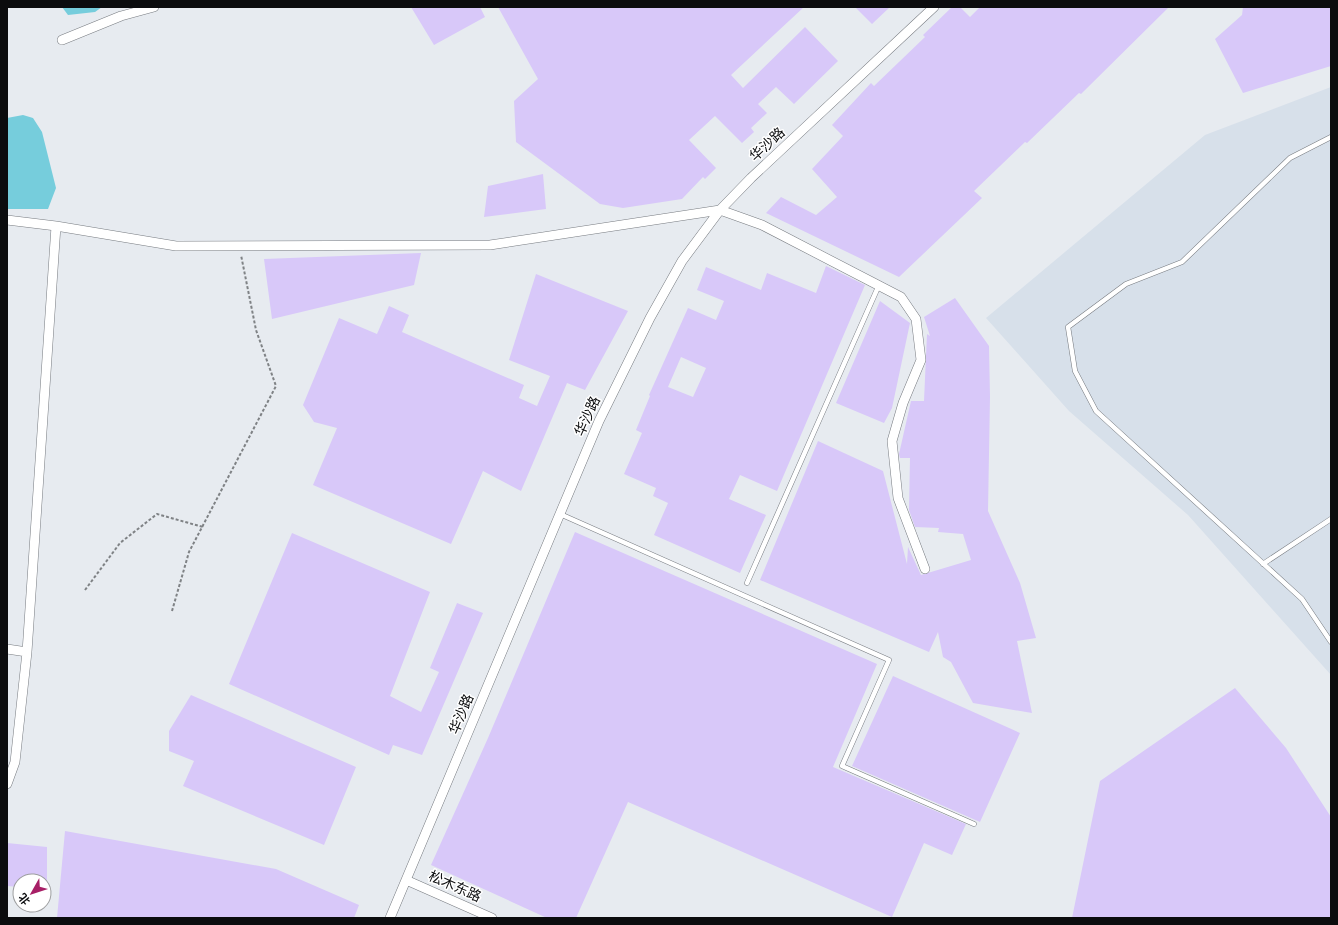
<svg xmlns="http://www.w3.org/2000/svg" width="1338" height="925" viewBox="0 0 1338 925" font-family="Ubuntu,'Noto Sans SC',sans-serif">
<rect width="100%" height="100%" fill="#e7ebf0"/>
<!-- built -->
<path fill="#d7e0ea" d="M1331,87V675L1188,515L1069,411L986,318L1205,135Z"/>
<!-- water -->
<path fill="#76cddc" d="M62,7H102L95,12L68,15Z
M23,115L33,118L42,132L56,188L48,209H7V118Z"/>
<!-- building -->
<path fill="#d8c8f9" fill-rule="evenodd" d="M411,7H480L485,17L434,45Z
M498,7H804L731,75L743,88L805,27L838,61L794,104L776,87L758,104L767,113L751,128L754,132L742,143L715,116L689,140L716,168L705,179L703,177L682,199L623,208L600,204L516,142L514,101L538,79Z
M855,7H890L872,24Z
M952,7H960L970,17L980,7H1169L1081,94L1079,93L1027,143L1025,142L974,191L982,198L899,277L766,213L781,197L816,215L837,197L812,169L843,136L832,125L871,83L874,86L925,37L923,35Z
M1243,7H1331V66L1243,93L1215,39L1242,15Z
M543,174L546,209L484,217L488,186Z
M421,253L414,285L272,319L264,259Z
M826,266L865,285L777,491L740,475L729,499L766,515L740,573L654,535L668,503L653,496L656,488L624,474L642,433L636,430L650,396L649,395L688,308L716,320L724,301L697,290L706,267L761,290L767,273L816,293ZM681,357L706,368L693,397L668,387Z
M536,274L628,311L585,390L567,383L521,491L483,471L451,544L313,485L337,428L314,422L303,405L339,318L377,334L389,306L409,315L402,332L524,385L519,398L537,406L550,376L509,360Z
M955,298L989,346L990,397L988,511L1020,583L1036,638L1017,641L1032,713L973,703L951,662L943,657L938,632L929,652L760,580L818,441L883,471L907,564L908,547L921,575L971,560L963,534L938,532L939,528L915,527L909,510L910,458H900L899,454L911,401H924L927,334L930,336L924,317Z
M880,301L910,323L892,408L884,423L836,403Z
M575,532L877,664L833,767L966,824L952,855L924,843L892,917L628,802L576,918H547L431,865L488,738Z
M292,533L430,592L390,696L421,712L439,672L430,668L457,603L483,613L422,755L393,745L389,755L229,684Z
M893,676L1020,733L980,822L852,766Z
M1235,688L1286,748L1331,817V918H1072L1100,781Z
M191,695L356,767L324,845L183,786L194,761L169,751V731Z
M65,831L276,869L359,905L354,918H57Z
M7,843L47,847V881H20V887L7,886Z"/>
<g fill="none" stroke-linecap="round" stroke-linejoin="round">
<!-- lane casing -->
<g stroke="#777b80" stroke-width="5.5">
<path id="lane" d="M1331,137L1290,158L1182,262L1126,284L1068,327L1075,371L1096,411L1302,599L1331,642
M560,514L889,660L842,766L974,824
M1263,564L1331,519
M747,583L879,285"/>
</g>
<!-- street casing -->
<g stroke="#777b80" stroke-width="10">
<path id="street" d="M62,40L121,16L154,7
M7,220L56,226L27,652L7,649
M56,226L176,246L490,245L720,210L762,225L901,297L916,319L921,360L903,403L892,441L898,498L925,569
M7,784L15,762L27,652
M406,880L492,918
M390,918L599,421L650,318L682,261L720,210L751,178L934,7"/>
</g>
<!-- path -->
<path stroke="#7f8285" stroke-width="2" stroke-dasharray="3 2" stroke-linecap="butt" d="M85,590L120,543L157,514L203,527
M172,611L189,552L276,386L256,330L241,255"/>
<!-- lane -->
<use href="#lane" stroke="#fff" stroke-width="4.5"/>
<!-- street -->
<use href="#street" stroke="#fff" stroke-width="9"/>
</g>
<g text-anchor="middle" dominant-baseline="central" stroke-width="3" stroke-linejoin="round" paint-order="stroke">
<!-- street labels -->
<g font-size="14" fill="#0b0c0e" stroke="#fff">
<text transform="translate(767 144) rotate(-43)">华沙路</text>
<text transform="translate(587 416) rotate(-66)">华沙路</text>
<text transform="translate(461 714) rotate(-67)">华沙路</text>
<text transform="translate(455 886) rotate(24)">松木东路</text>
</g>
</g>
<!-- border -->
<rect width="1338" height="925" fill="none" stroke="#0b0c0e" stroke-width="16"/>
<!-- north arrow -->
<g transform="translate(32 893) rotate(231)"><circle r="19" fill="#ffffff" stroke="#9d9e9f"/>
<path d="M0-3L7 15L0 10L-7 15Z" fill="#a71f66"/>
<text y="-6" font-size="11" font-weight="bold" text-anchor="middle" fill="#0b0c0e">北</text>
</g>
</svg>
